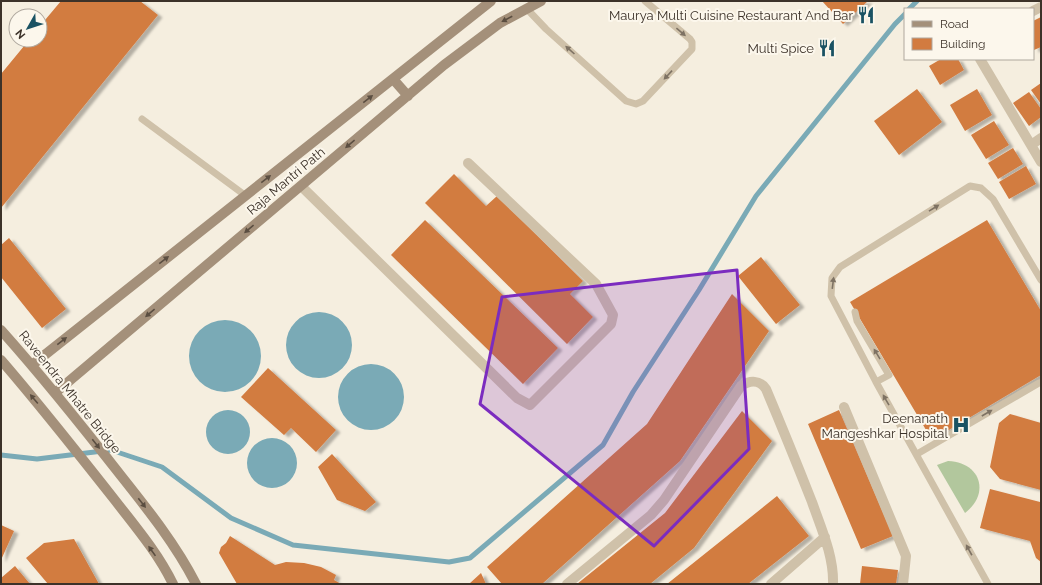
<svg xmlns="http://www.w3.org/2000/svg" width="1042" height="585" viewBox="0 0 1042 585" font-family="Raleway,sans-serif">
<defs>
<filter id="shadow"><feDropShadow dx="4.5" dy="2.5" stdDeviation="1" flood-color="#0004"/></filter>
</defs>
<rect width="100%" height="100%" fill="#f5eedf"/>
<!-- green -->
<path fill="#b2c79d" d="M948,461C980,462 991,493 965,513L937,465Z"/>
<!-- water -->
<path fill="#7aaab6" d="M286 345a33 33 0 1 1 66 0a33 33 0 1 1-66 0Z
M189 356a36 36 0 1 1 72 0a36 36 0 1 1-72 0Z
M338 397a33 33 0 1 1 66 0a33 33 0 1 1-66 0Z
M206 432a22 22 0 1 1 44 0a22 22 0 1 1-44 0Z
M247 463a25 25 0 1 1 50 0a25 25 0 1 1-50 0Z"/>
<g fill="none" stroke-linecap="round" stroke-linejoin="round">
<!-- stream -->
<path stroke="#7aaab6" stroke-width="5" d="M909,9L917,1
M1,455L37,459L111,450L162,467L231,518L293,545L449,562L470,558L603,445L633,392L699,290L756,196L895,24L905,14"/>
</g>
<!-- building -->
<path fill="#d27b40" filter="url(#shadow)" d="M61,1H140L158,15L1,208V74L29,40H40V26Z
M822,1H868L843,24Z
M1041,17V47L1034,50L1033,21Z
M941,59H958L964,70L940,85L929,66Z
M1041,83V104L1031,90Z
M917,89L942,122L899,155L874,121Z
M977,89L992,115L965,131L950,105Z
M1029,92L1041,109V117L1029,126L1013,103Z
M994,121L1009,145L986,159L971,135Z
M1013,148L1023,164L998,179L988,163Z
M1026,166L1036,184L1009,199L999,182Z
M454,174L486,206L497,196L583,281L570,294L593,317L567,344L425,203Z
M425,220L558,348L523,384L391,255Z
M987,220L1041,311V375L932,440L850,302Z
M9,238L66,309L42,328L1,277V245Z
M761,257L800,305L776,324L738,276Z
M732,294L769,331L680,461L542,584H502L487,567L647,424Z
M268,368L336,430L316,452L291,428L284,435L241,397Z
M839,410L893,536L861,549L808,424Z
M742,411L772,441L694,548L650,584H577L665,513Z
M1010,414L1041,423V490L1000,479L990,467L999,423Z
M332,454L376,502L365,511L337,500L318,467Z
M990,489L1040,502L1041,501V562L1036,558L1030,541L980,528Z
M777,496L809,536L748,584H667Z
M1,525L14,531L1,560Z
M230,536L275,565L286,562L304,563L321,567L336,575L334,580L341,584H237L219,553L221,547L226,543Z
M74,539L99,584H48L26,558L44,543Z
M15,566L30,584H1V578Z
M862,566L898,570L896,584H860Z
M481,573L486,584H469Z"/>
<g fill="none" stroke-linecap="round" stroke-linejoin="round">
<!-- lane -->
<path stroke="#cfc1a9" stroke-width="7" d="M527,9L546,29L626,101L636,104L643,101L692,49V42L690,39L645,1
M142,119L246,196
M855,312L857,321L889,375L876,382
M917,454L1039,383H1041
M988,584L876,382L831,296L832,278L840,267L970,186L981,188L993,199L1041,280"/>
<!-- street -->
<path stroke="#cfc1a9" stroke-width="10" d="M1033,11L1041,7
M980,59L1041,162
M1031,145L1041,138
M301,186L517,398L530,405L611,324L613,315L596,284L468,163
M844,407L906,556L903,584
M567,584L651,515L664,500L741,386C750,380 760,380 766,389C782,427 797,464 812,502C821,528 834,556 833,584
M771,584L825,537"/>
<!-- secondary -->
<path stroke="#a4907a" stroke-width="10" d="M393,79L408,96
M1,330C43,377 83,427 122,477C149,511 176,545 196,584
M1,360C40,405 77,452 114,499C135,526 158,553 173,584
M32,365L491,1
M55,393L444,65L500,23L541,1"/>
</g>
<!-- one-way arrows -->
<defs><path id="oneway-solid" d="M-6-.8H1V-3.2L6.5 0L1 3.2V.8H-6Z"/></defs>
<g fill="#5b4e41">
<use href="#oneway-solid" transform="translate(507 19) rotate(152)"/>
<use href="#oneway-solid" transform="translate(368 99) rotate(-38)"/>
<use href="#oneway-solid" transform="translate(350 144) rotate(140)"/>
<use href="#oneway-solid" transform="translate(266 179) rotate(-38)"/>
<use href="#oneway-solid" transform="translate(249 229) rotate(140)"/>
<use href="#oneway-solid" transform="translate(164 260) rotate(-38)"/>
<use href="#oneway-solid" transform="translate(150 313) rotate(140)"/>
<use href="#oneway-solid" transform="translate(62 341) rotate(-38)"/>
<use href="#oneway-solid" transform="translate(34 399) rotate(-130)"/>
<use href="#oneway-solid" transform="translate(96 444) rotate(52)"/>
<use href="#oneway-solid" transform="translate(142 503) rotate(52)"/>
<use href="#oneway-solid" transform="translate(152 551) rotate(-125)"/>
</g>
<g fill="#7e7263">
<use href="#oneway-solid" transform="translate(681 32) rotate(40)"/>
<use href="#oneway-solid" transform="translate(570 50) rotate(-138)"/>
<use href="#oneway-solid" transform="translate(668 75) rotate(133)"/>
<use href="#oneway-solid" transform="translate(934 208) rotate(-32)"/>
<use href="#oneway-solid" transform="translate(833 283) rotate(-83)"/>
<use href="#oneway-solid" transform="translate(877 354) rotate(-121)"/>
<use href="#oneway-solid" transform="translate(886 400) rotate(-120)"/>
<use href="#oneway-solid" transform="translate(987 413) rotate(-30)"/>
<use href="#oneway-solid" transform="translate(969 550) rotate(-119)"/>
</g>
<!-- marked area -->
<path fill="#7b2cbf" fill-opacity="0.2" stroke="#7b2cbf" stroke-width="3" stroke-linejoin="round" d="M737,270L749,449L654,546L480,404L502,297Z"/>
<!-- icons -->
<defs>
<g id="restaurant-bare" transform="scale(1.38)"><path d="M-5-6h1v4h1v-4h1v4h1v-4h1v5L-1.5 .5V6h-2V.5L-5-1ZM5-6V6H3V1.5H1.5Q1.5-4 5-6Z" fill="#1a5263" stroke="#fcf7ec" stroke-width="2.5" paint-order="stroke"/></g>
<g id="hospital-bare" transform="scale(1.38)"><path d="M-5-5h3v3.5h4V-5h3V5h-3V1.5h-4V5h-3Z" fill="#1a5263" stroke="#fcf7ec" stroke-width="2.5" paint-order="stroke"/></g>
</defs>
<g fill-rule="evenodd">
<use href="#restaurant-bare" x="866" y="15"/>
<use href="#restaurant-bare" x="827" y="48"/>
<use href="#hospital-bare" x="961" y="425"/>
</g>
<g text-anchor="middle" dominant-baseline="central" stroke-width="4" stroke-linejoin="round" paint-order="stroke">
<!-- poi labels -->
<g font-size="13" fill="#3c3229" stroke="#fcf7ec" text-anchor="end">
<text x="853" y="15">Maurya Multi Cuisine Restaurant And Bar</text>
<text x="814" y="48">Multi Spice</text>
<text x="948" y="418">Deenanath<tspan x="948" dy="15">Mangeshkar Hospital</tspan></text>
</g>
<!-- street labels -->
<g font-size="13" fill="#3c3229" stroke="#fcf7ec">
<text transform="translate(286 181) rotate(-40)">Raja Mantri Path</text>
<text transform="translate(70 392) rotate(51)">Raveendra Mhatre Bridge</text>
</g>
</g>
<!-- border -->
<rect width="1042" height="585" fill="none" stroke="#3c3229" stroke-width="4"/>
<!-- legend -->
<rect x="904" y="8" width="130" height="52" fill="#fcf7ec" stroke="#afa89e"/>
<rect x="912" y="21" width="20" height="6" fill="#a4907a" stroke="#afa89e"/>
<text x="940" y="28" font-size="12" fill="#3c3229">Road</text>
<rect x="912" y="38" width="20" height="12" fill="#d27b40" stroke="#afa89e"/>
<text x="940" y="48" font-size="12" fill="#3c3229">Building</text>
<!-- north arrow -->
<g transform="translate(28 28) rotate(231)"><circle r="19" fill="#fcf7ec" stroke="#afa89e"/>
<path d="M0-3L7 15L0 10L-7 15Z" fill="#1a5263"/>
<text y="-6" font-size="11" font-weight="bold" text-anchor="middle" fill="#3c3229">N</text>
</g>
</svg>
